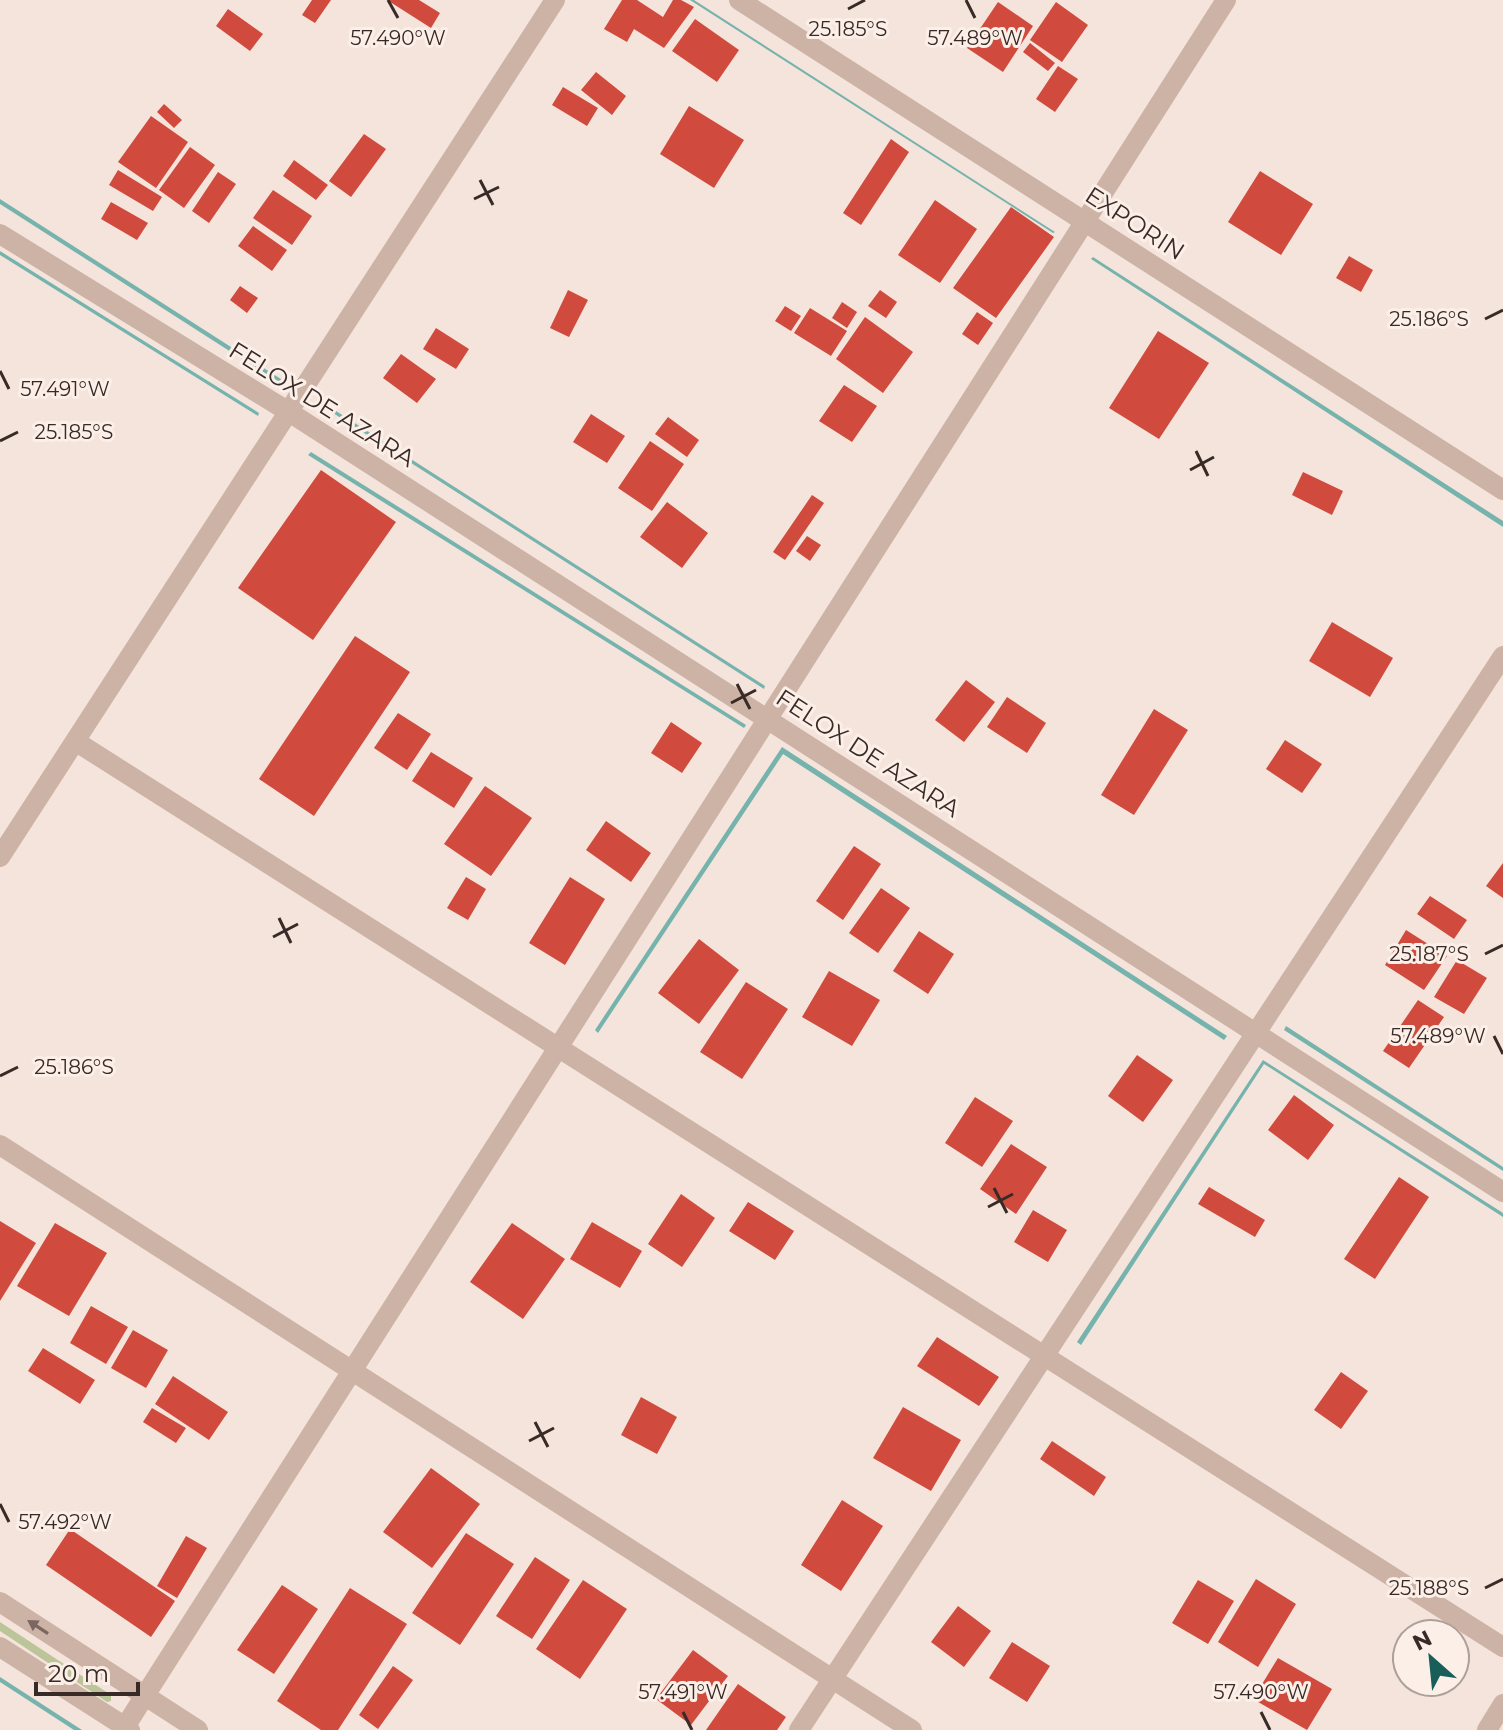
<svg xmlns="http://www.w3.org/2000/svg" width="1503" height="1730" viewBox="0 0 1503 1730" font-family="Montserrat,sans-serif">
<rect width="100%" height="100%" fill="#f4e4db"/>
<!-- green -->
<path fill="#bcc499" d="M0,1622L111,1695V1701L107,1702L0,1631Z"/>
<!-- water -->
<path fill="#77b3ad" d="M690,0H694L1055,232L1053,233Z
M0,199L284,381L281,384L0,204Z
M0,251L259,413L258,416L0,255Z
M1093,257L1503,521V527L1091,259Z
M322,402L765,686L764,689L319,404Z
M311,452L746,725L744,728L308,455Z
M782,747L1227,1036L1224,1040L783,754L598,1033L595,1030Z
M1286,1026L1503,1167V1171L1284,1030Z
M1263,1060L1503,1213V1217L1264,1064L1081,1345L1077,1342Z
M0,1677L82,1730H74L0,1682Z"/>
<!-- building -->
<path fill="#d04b3d" d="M312,0H331L315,23L302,15Z
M387,0H419L440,13L431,28Z
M622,0H637L663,17L673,0H681L694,7L664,48L634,29L627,42L604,29Z
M998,2L1033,26L1003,72L967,48Z
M1056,2L1088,25L1062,62L1030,40Z
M228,9L263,34L250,51L216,26Z
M695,19L739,50L717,82L672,51Z
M1030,43L1055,63L1048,71L1023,52Z
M1058,66L1078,79L1055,112L1036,99Z
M596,72L626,96L612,115L581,90Z
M563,87L598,108L587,126L552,105Z
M164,104L182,120L174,128L157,112Z
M689,106L744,140L714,188L660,154Z
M151,116L188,142L156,188L118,162Z
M364,134L386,149L351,197L329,181Z
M891,139L909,152L861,225L843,213Z
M190,147L215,165L184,208L159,190Z
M294,160L328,185L316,200L283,176Z
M118,170L162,197L153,211L109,185Z
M1260,171L1313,204L1281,255L1228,222Z
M218,172L236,184L209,223L192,211Z
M273,190L312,216L292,245L253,218Z
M935,200L977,229L940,283L898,255Z
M111,202L148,223L137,240L101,219Z
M1011,207L1054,237L996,318L953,288Z
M253,226L287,250L272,271L238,246Z
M1349,256L1373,270L1361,292L1336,278Z
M240,286L258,298L247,313L230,300Z
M568,290L588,300L569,337L550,328Z
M880,290L897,302L886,318L868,306Z
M842,302L857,312L847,328L832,318Z
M785,306L801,316L791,331L775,321Z
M810,308L847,331L831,356L794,333Z
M977,312L993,323L978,345L962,334Z
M865,317L913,352L883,393L836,359Z
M436,328L469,349L456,369L423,349Z
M1158,331L1209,363L1159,439L1109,408Z
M401,354L436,379L417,403L383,378Z
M844,385L877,406L852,442L819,421Z
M591,414L625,436L607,463L573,442Z
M668,417L699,440L687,457L655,434Z
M650,441L684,464L652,511L618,488Z
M321,470L396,522L313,640L238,588Z
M1303,472L1343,491L1332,515L1292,495Z
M812,495L824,503L785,560L773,552Z
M667,502L708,533L682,568L640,537Z
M807,536L821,545L810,561L796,551Z
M1332,622L1393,658L1370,697L1309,661Z
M355,636L410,672L314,816L259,779Z
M966,680L995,702L964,742L935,720Z
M1007,697L1046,723L1027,753L987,727Z
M1154,709L1188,730L1134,815L1101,795Z
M398,713L431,734L407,770L374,748Z
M671,722L702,743L682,773L651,753Z
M1285,740L1322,764L1302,793L1266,769Z
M431,752L473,778L454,808L412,781Z
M485,786L532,818L491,876L444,844Z
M606,821L651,853L631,882L586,850Z
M854,846L881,864L843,920L816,901Z
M1503,863V898L1486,886Z
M466,877L486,889L468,920L447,908Z
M570,877L605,899L565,965L529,943Z
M881,888L910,908L878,953L849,933Z
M1430,896L1467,920L1454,939L1417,914Z
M1406,930L1447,956L1424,990L1385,965Z
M919,931L954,954L928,994L893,971Z
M699,939L739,970L699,1024L658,993Z
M1457,960L1487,978L1464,1014L1434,997Z
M829,971L880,1000L852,1046L802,1017Z
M746,982L788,1009L742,1079L700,1052Z
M1418,1000L1444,1017L1409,1068L1383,1051Z
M1137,1055L1173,1080L1143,1122L1108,1096Z
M1294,1095L1334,1125L1308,1160L1268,1130Z
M975,1097L1013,1121L982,1167L945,1143Z
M1011,1144L1047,1167L1016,1214L980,1189Z
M1399,1177L1429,1197L1375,1279L1344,1259Z
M1209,1187L1265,1220L1255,1237L1198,1204Z
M681,1194L715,1218L682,1267L648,1244Z
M748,1202L794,1231L775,1260L729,1231Z
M1033,1210L1067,1230L1048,1262L1014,1242Z
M0,1221L36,1243L0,1301Z
M592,1222L642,1251L620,1288L570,1259Z
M55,1223L107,1253L69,1316L17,1286Z
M512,1223L565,1259L523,1319L470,1282Z
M91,1306L128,1327L106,1364L70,1343Z
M133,1330L168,1350L146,1388L111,1368Z
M937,1337L999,1377L979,1406L917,1366Z
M43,1348L95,1380L80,1404L28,1371Z
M1341,1372L1368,1391L1341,1429L1314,1410Z
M173,1376L228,1412L209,1440L155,1404Z
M641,1397L677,1417L657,1454L621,1435Z
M903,1407L961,1440L931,1491L873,1458Z
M152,1408L186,1428L176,1443L143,1422Z
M1052,1441L1106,1477L1094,1496L1040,1459Z
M431,1468L480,1504L432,1568L383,1532Z
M842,1500L883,1526L841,1591L801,1565Z
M70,1529L175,1601L151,1637L46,1565Z
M466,1533L514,1564L460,1645L412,1613Z
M186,1536L207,1548L177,1598L157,1586Z
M535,1557L570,1580L532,1639L496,1616Z
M1256,1579L1296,1604L1258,1667L1218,1642Z
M583,1580L627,1609L580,1679L536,1649Z
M1198,1580L1234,1601L1208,1644L1172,1623Z
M282,1585L318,1609L274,1674L237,1650Z
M350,1588L407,1624L338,1730H321L277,1701Z
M958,1606L991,1631L964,1667L931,1642Z
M1012,1642L1050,1666L1027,1702L989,1678Z
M693,1650L728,1676L691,1725L656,1699Z
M1278,1658L1332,1689L1307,1730L1253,1699Z
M393,1666L413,1680L378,1729L359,1715Z
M738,1684L786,1717L777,1730H706Z"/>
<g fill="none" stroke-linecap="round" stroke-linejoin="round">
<!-- minor -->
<path stroke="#cdb2a6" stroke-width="20" d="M739,0L1503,490
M0,234L289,412L1503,1192
M75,741L1503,1647
M0,857L555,0
M0,1145L912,1730
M0,1602L198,1730
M0,1647L130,1730
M123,1730L1226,0
M799,1730L1503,656
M1487,1730L1503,1704"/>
</g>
<!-- one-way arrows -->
<defs><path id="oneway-solid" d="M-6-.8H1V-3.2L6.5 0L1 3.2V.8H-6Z" transform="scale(2)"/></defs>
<use fill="#7b6760" href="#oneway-solid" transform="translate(38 1627) rotate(-147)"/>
<!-- ticks -->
<path fill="none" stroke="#382a27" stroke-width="3" d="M388,0L398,18M966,0L975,18M848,9L865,0M480,180L493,205M474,199L499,187M1485,319L1503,310M0,371L9,389M0,441L18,432M1196,451L1208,476M1190,470L1214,457M737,684L750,709M731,703L756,690M279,918L291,943M273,937L298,924M1485,954L1503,945M1494,1036L1503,1054M0,1076L18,1067M994,1188L1007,1213M988,1207L1013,1194M535,1422L548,1447M529,1441L554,1428M0,1504L9,1522M1485,1588L1503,1579M683,1712L692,1730M1261,1712L1270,1730"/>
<g text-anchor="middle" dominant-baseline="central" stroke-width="6" stroke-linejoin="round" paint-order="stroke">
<!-- street labels -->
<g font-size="24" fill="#382a27" stroke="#fbefe8">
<text transform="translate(1135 223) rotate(33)">EXPORIN</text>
<text transform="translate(322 404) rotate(32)">FELOX DE AZARA</text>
<text transform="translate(868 753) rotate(33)">FELOX DE AZARA</text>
</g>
</g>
<g font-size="20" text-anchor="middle" fill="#382a27" stroke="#fbefe8" stroke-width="6" stroke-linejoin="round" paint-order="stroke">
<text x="848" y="36">25.185°S</text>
<text x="398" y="45">57.490°W</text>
<text x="975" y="45">57.489°W</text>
<text x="1429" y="326">25.186°S</text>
<text x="65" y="396">57.491°W</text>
<text x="74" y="439">25.185°S</text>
<text x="1429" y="961">25.187°S</text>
<text x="1438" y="1043">57.489°W</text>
<text x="74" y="1074">25.186°S</text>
<text x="65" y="1529">57.492°W</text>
<text x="1429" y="1595">25.188°S</text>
<text x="683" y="1699">57.491°W</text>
<text x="1261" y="1699">57.490°W</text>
</g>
<!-- north arrow -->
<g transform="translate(1431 1658) rotate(333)"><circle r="38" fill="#fbefe8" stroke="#ada09b" stroke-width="2"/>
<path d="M0-6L14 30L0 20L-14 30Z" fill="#195e58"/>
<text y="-12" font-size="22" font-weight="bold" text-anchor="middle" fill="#382a27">N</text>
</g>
<!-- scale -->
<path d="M36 1682v12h102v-12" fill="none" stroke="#382a27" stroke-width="4"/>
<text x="48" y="1682" font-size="24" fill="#382a27" stroke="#fbefe8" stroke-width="6" paint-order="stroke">20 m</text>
</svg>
